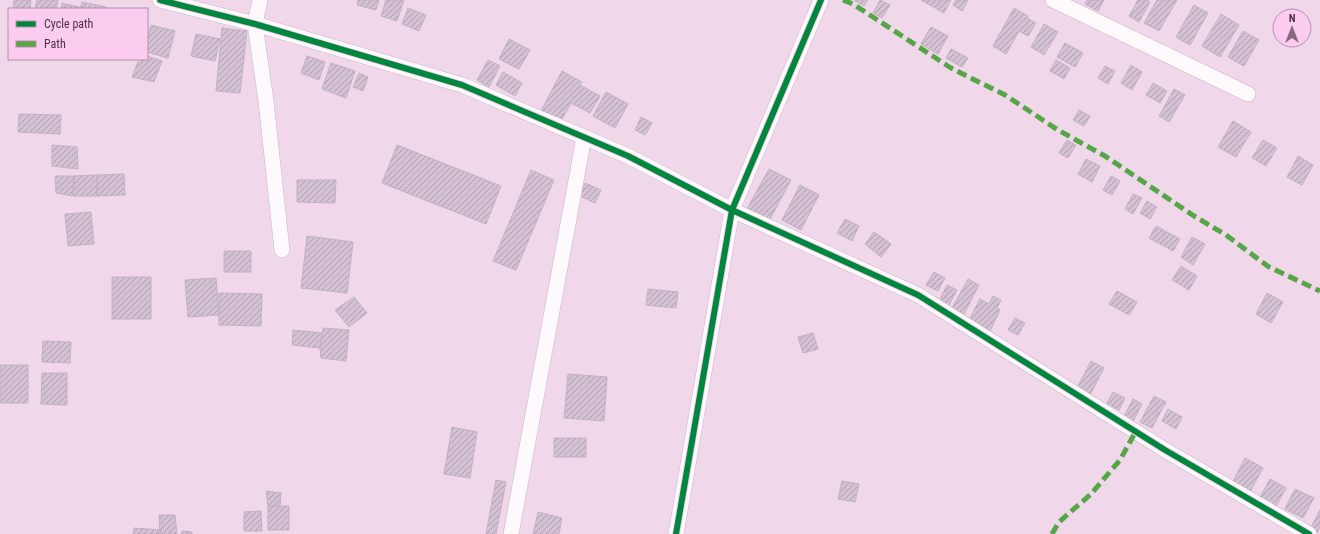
<svg xmlns="http://www.w3.org/2000/svg" width="1320" height="534" viewBox="0 0 1320 534" font-family="'Roboto Condensed',sans-serif">
<defs>
<pattern id="building-hatch" width="6" height="6" patternUnits="userSpaceOnUse"><rect width="6" height="6" fill="#d4c1d4"/><path d="M-1 1l2-2M0 6l6-6M5 7l2-2" fill="none" stroke="#ae9dae"/></pattern>
</defs>
<rect width="100%" height="100%" fill="#f1d7ea"/>
<!-- building -->
<path fill="url(#building-hatch)" stroke="#c3b0c3" d="M14,0H31L30,9H13Z
M37,0H58L56,9H35Z
M358,0H379L376,10L357,5Z
M386,0H404L397,21L381,16Z
M854,0H868L864,6Z
M880,0L890,5L882,18L873,13Z
M921,0H951L944,13Z
M956,0H968L962,11L953,5Z
M1087,0H1104L1098,11L1085,4Z
M1138,0H1147L1150,2L1139,22L1129,16Z
M1157,0H1177L1159,31L1144,23Z
M82,2L106,7V9H80Z
M62,3L79,7V9H61Z
M1194,5L1208,13L1190,45L1176,37Z
M408,8L426,15L419,31L402,24Z
M1014,8L1028,16L1027,18L1036,23L1028,36L1019,31L1006,54L993,46Z
M1221,14L1239,25L1220,57L1202,46Z
M1044,24L1058,32L1044,55L1031,47Z
M151,25L175,31L168,58L147,52V42Z
M931,27L948,36L938,54L921,44Z
M222,28L247,31L240,93L216,91Z
M1243,31L1259,40L1244,66L1228,57Z
M196,34L220,39L215,61L191,56Z
M509,39L530,50L519,69L499,59Z
M1065,43L1083,53L1075,67L1057,57Z
M951,49L968,58L962,67L946,58Z
M147,56L162,61L154,82L132,77L139,59H147Z
M307,56L325,62L319,80L301,73Z
M488,60L500,66L489,87L477,80Z
M1056,60L1070,68L1064,79L1050,71Z
M331,63L355,71L346,98L322,89Z
M1131,65L1142,72L1132,90L1121,83Z
M1105,66L1115,71L1108,84L1098,78Z
M562,71L582,82L580,85L600,96L590,113L571,103L561,121L541,111Z
M503,72L522,83L515,96L496,85Z
M359,73L368,77L363,91L353,87Z
M1153,83L1167,91L1160,103L1146,95Z
M1174,89L1185,95L1169,122L1159,116Z
M606,92L628,104L615,128L593,116Z
M1079,110L1090,116L1084,126L1073,120Z
M19,114L61,115L60,134L18,132Z
M641,117L652,123L645,135L635,130Z
M1233,121L1251,132L1236,157L1218,147Z
M1067,140L1076,145L1068,158L1059,153Z
M1263,140L1277,148L1266,166L1252,158Z
M52,145L77,147L78,169L52,166Z
M397,145L501,186L486,224L382,183Z
M1298,156L1313,165L1302,185L1287,177Z
M1086,159L1100,166L1092,182L1078,174Z
M769,169L791,180L769,221L747,209Z
M531,170L554,180L516,270L493,261Z
M124,174L125,195L97,196V175Z
M97,175V196H73L74,176Z
M55,176H74L73,196L56,193Z
M1111,176L1120,181L1112,195L1103,190Z
M297,180H336L335,203L297,202Z
M585,183L601,190L595,203L580,196Z
M800,185L819,195L801,230L782,220Z
M1133,194L1142,198L1133,214L1125,209Z
M1147,201L1157,207L1150,219L1140,213Z
M91,212L94,244L68,246L65,214Z
M845,219L859,226L852,241L837,233Z
M1156,226L1180,239L1173,251L1149,238Z
M874,232L891,244L881,257L865,244Z
M307,236L353,242L347,293L301,288Z
M1192,237L1205,244L1193,265L1181,257Z
M224,251H251V272H224Z
M1181,266L1197,276L1189,290L1172,280Z
M934,272L945,278L938,291L926,285Z
M112,277H151V319H112Z
M216,278L219,315L188,317L185,280Z
M968,279L979,285L963,316L951,310Z
M947,285L957,290L947,309L937,305Z
M648,289L678,292L676,308L646,305Z
M1117,291L1137,302L1129,315L1109,304Z
M219,293L262,294L261,326L219,325Z
M1267,293L1283,302L1271,323L1256,314Z
M993,296L1001,300L997,308L1000,310L990,331L969,320L980,299L989,304Z
M354,297L367,313L349,327L335,310Z
M1015,318L1025,323L1018,335L1008,330Z
M323,328L349,330L346,361L321,358L320,348Z
M293,330L322,333L320,348L292,345Z
M813,333L818,349L803,353L798,337Z
M43,341L71,342L70,363L42,362Z
M1091,361L1104,368L1089,397L1076,390Z
M0,365H28V403H0Z
M42,373H67V405L41,404Z
M568,374L607,377L604,421L564,418Z
M1113,392L1125,398L1119,410L1107,403Z
M1154,396L1166,402L1152,428L1140,422Z
M1133,399L1142,404L1131,425L1122,420Z
M1168,409L1182,417L1176,429L1162,421Z
M452,427L477,432L470,478L444,474Z
M554,438H586V457H554Z
M1245,458L1263,468L1250,492L1232,483Z
M1270,479L1286,488L1274,510L1258,501Z
M496,480L506,482L496,534H486Z
M842,481L859,484L855,502L838,499Z
M1295,489L1314,498L1303,518L1285,509Z
M266,491L281,493L280,506H268Z
M268,506H289V530H268Z
M1320,510V527L1317,533L1310,529Z
M261,511L262,531H244V512Z
M538,512L562,518L559,534H533Z
M159,515H175L177,534H160Z
M134,528L161,530V534H133Z
M182,531L192,532V534H181Z"/>
<g fill="none" stroke-linecap="round" stroke-linejoin="round">
<!-- minor casing -->
<g stroke="#cbb5c6" stroke-width="16">
<path id="minor" d="M160,0L255,24L462,85L628,156L732,210L918,295L1165,450L1309,534
M260,0L255,24L266,101L282,250
M1053,0L1248,94
M511,534L584,137
M676,534L732,210L821,0"/>
</g>
<!-- minor -->
<use href="#minor" stroke="#fdf9fc" stroke-width="15"/>
<!-- quiet -->
<path stroke="#56a547" stroke-width="5" stroke-dasharray="10 5" stroke-linecap="butt" d="M843,0L853,4L951,68L1005,95L1058,130L1105,156L1194,216L1226,235L1269,267L1320,291
M1052,534L1059,522L1091,494L1120,460L1136,431"/>
<!-- cycleway casing -->
<g stroke="#fcccf0" stroke-width="8">
<path id="cycleway" d="M160,0L255,24L462,85L628,156L732,210L918,295L1165,450L1309,534
M676,534L732,210L821,0"/>
</g>
<!-- cycleway -->
<use href="#cycleway" stroke="#00873e" stroke-width="6"/>
</g>
<!-- legend -->
<rect x="8" y="8" width="140" height="52" fill="#fcccf0" stroke="#b58eab"/>
<rect x="16" y="21" width="20" height="6" fill="#00873e" stroke="#b58eab"/>
<text x="44" y="28" font-size="12" fill="#4a3244">Cycle path</text>
<rect x="16" y="41" width="20" height="6" fill="#56a547" stroke="#b58eab"/>
<text x="44" y="48" font-size="12" fill="#4a3244">Path</text>
<!-- north arrow -->
<g transform="translate(1292 28)"><circle r="19" fill="#fcccf0" stroke="#b58eab"/>
<path d="M0-3L7 15L0 10L-7 15Z" fill="#846c7e"/>
<text y="-6" font-size="11" font-weight="bold" text-anchor="middle" fill="#4a3244">N</text>
</g>
</svg>
